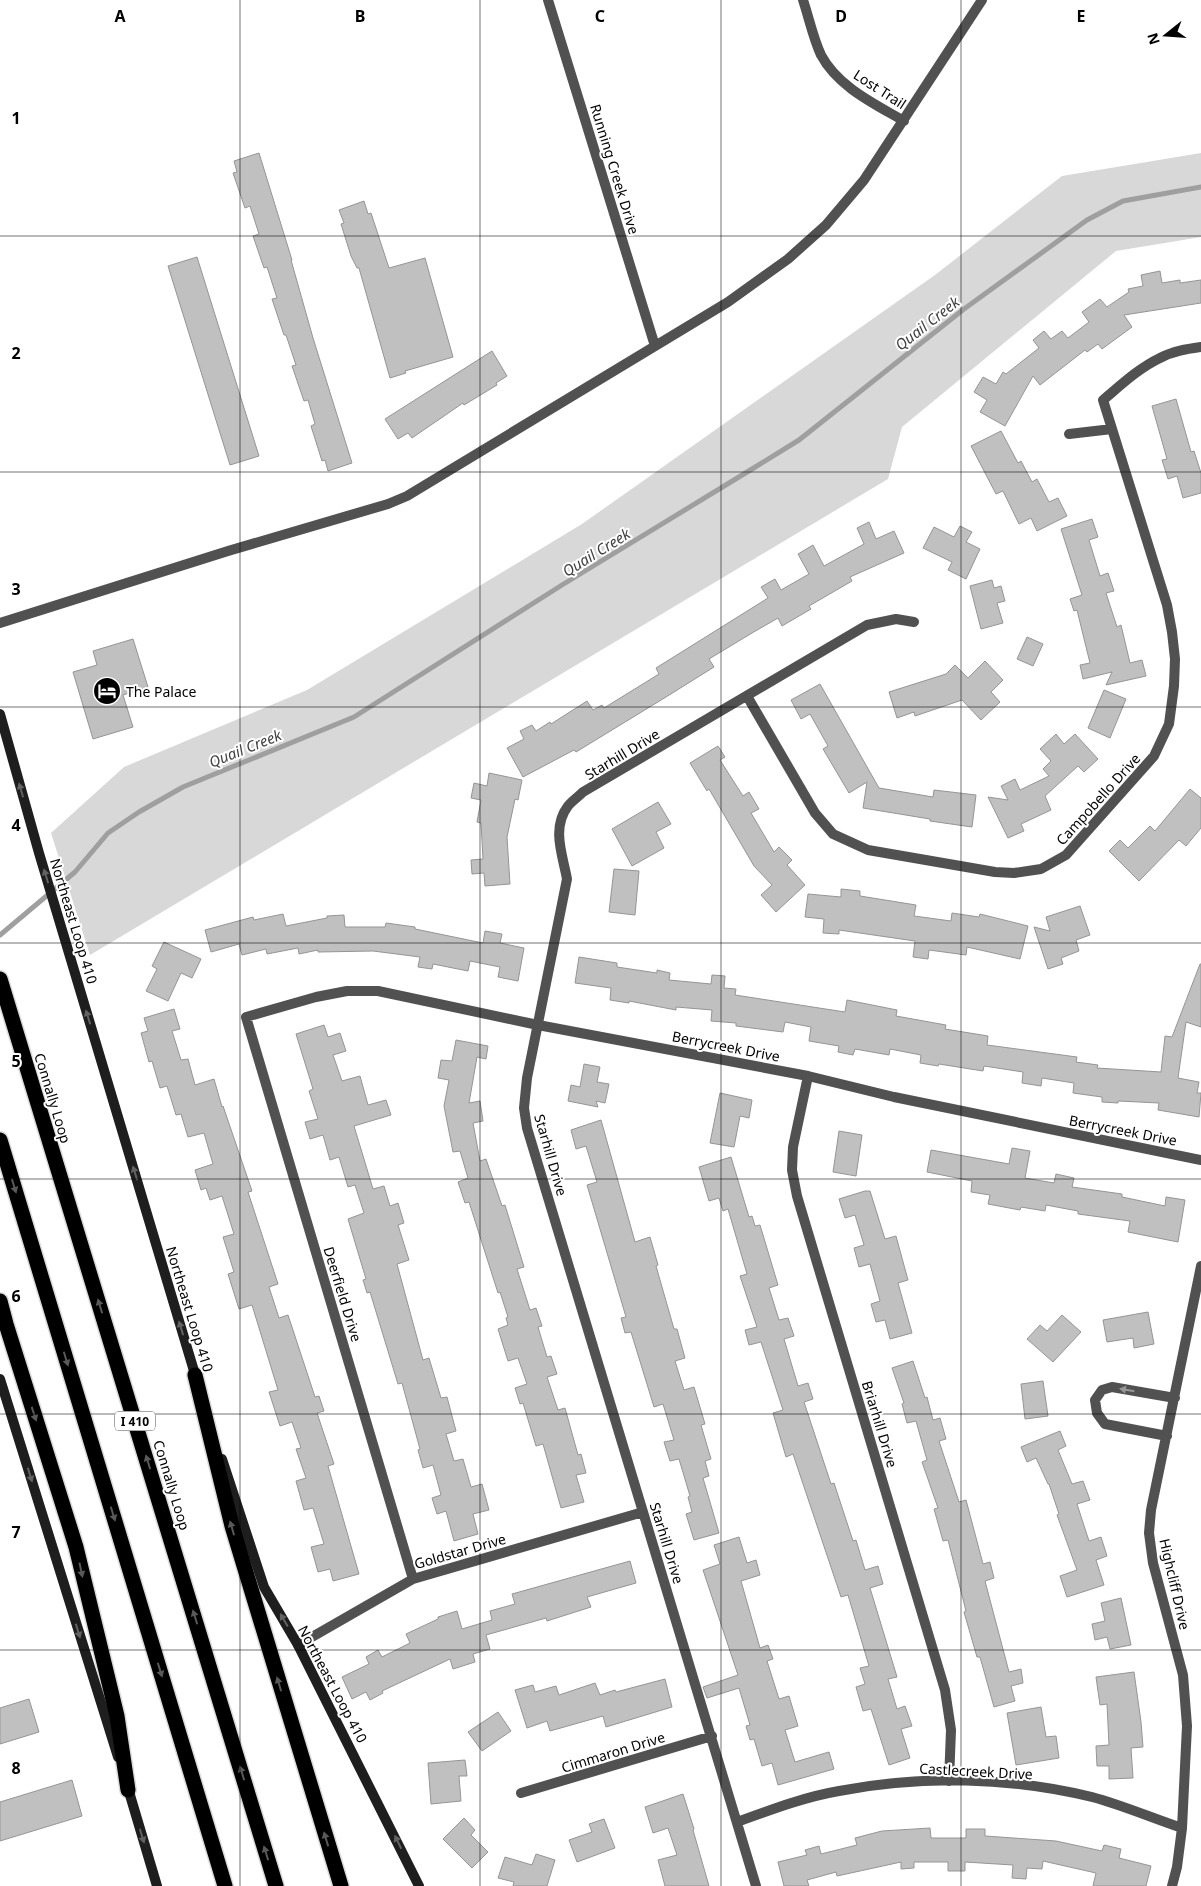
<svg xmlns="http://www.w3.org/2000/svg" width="1201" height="1886" viewBox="0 0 1201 1886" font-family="'Noto Sans',sans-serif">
<rect width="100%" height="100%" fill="#fff"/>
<!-- green -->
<path fill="#d8d8d8" d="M1201,153V237L1116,251L902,427L888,479L90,955L51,833L124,767L307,690L582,524L935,275L1062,176Z"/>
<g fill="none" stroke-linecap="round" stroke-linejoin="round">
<!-- stream -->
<path stroke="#9f9f9f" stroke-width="5" d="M0,935L75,872L108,833L139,812L183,787L354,717L562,585L752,469L799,440L964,309L1087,220L1123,201L1201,187"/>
</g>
<!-- building -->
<path fill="#c0c0c0" stroke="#959595" d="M259,153L292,260H291L313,338L352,463L328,471L325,460L322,461L311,426L315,424L308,400L304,401L292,366L296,365L286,335H284L272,299L277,298L267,267L264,268L253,236L259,234L250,206L245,208L233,173L237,172L234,161Z
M364,201L368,214L371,213L389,268L425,258L453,357L405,371L406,373L390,378L359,268H357L351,256L341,224L344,223L339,210Z
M197,257L259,456L230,465L168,266Z
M1160,271L1162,283L1180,280V283L1201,280V303L1124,315L1132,327L1102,349L1098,344L1087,352L1085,350L1040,385L1033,376L1005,426L980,412L987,400L974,392L983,377L996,384L1003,372L1006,374L1039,348L1033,340L1044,331L1051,339L1062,331L1068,338L1089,322L1082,312L1100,299L1107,307L1129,292L1128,289L1143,286L1141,275Z
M492,351L507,376L496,383L497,385L464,405L463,403L412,438L408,433L398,439L385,419Z
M1176,399L1191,452L1194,451L1201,473V493L1183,498L1177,476L1168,479L1162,460L1167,459L1152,406Z
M1001,431L1018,463L1021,461L1032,482L1037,479L1049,502L1058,498L1067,516L1037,531L1031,518L1019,524L1003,491L996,494L971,446Z
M1092,519L1098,537L1089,540L1100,576L1108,573L1114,591L1106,593L1117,627L1121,625L1130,663L1142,660L1146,676L1106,685L1112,672L1083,679L1080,665L1090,663L1077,610L1074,611L1070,599L1082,595L1061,529Z
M869,522L876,539L894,531L904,553L850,577L852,581L809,606L811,609L782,626L778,618L752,633L709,659L714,667L666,697L576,752L574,750L523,777L507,748L524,739L520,731L532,725L536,731L550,722L551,724L587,701L593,710L602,705L604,708L659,674L656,668L768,598L761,587L775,579L781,590L809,574L798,554L813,545L824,566L864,544L857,528Z
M960,526L972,532L966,542L980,549L966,579L948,570L952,562L923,548L934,527L954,537Z
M992,580L994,588L1001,586L1005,601L997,603L1003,623L981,629L970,586Z
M1027,637L1043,644L1033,666L1017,659Z
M133,639L148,687L123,695L133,727L93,739L73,672L97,665L93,651Z
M985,661L1003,680L991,692L1000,702L981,720L962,700L915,716L914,712L897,718L889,692L946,674L955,665L968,678Z
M820,684L879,788L933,797L934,790L976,795L972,827L930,821V819L863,808L867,782L849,793L823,749L828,746L810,714L801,719L791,700Z
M1104,690L1126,699L1110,738L1088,728Z
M1056,734L1064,744L1075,734L1098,759L1084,772L1078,766L1045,796L1051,810L1021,824L1024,831L1008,838L988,797L1008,800L1001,786L1015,779L1020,790L1049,776L1043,769L1051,761L1040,749Z
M718,746L725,757L720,760L743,796L749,792L759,809L751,813L774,852L779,847L792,860L787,865L805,885L776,912L761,895L772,885L754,866L709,789L707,791L690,763Z
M489,773L522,780L518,800L515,799L507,837L510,884L485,886L484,873L472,874L471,860L483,859L481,823L477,822L481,800L471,798L474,783L487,786Z
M1190,789L1201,798V828L1186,846L1179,840L1139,881L1109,851L1120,840L1128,848L1150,826L1155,831Z
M658,802L671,824L656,832L664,848L632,866L612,829Z
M614,869L639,871L635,915L609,912Z
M841,889L860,891V896L916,905L914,916L951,921L952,913L979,917L980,914L1028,926L1020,959L967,947L966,955L929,950L928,959L913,957L915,941L839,930V934L823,933L824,919L805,917L808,894L841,897Z
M1080,906L1090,935L1076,940L1079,951L1061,958L1063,964L1048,969L1034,927L1050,931L1046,917Z
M283,914L286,926L327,918V916L344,915L345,927H385L386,923L415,927V929L483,943L485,931L502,934L500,943L524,948L518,981L498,977L500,967L470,961L468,971L433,964L432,969L418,967L420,957L373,951L318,952V950L299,954L298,948L267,954L266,949L242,955L239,944L211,952L205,930L253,917L254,920Z
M164,942L201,959L192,978L181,973L168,1001L146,991L157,969L152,966Z
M579,957L617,963V967L657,973V970L670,973L669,980L711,984L712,975L725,976L724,988L736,989L735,995L845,1012L847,1000L897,1010L896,1016L946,1025L945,1029L988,1036L987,1045L1077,1057L1076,1062L1098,1065L1097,1068L1161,1072L1165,1036L1172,1037L1200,964H1201V1027L1186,1022L1178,1078L1199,1082L1197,1093H1201L1199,1117L1158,1110L1159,1103L1118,1101V1103L1102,1102V1097L1073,1093L1074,1083L1042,1078L1041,1086L1022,1083L1023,1072L984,1066L983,1071L939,1064L938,1066L920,1063L921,1055L890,1049L889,1055L855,1049L853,1055L838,1052L839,1046L809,1041L811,1027L785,1022L783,1032L736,1026V1023L711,1021L712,1010L676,1007V1010L629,1001V1003L610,1000L611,988L575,983Z
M174,1009L180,1029L172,1031L181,1060L188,1059L195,1085L214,1079L222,1107L223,1106L252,1191L248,1192L278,1284L269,1287L279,1318L288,1315L315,1397L319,1396L324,1411L317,1413L334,1464L328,1466L359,1574L333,1581L330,1569L318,1572L311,1547L324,1544L313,1508L304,1510L296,1481L306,1478L296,1449L301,1448L292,1422L280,1426L269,1392L278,1390L252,1305L239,1309L228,1274L234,1272L223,1237L234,1234L222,1196L210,1200L206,1188L201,1190L195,1170L213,1164L204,1133L188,1137L181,1114L176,1115L167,1086L160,1088L152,1061L149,1062L141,1033L148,1031L144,1018Z
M324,1025L328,1037L340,1033L346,1051L333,1055L342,1081L360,1076L368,1105L386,1100L391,1115L354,1126L373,1189L384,1186L390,1206L398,1203L404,1223L398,1225L409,1260L397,1264L423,1360L429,1358L441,1398L447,1397L456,1431L446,1434L454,1461L463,1459L471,1487L482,1484L489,1510L473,1514L478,1534L454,1541L446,1511L437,1514L432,1498L441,1495L433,1465L423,1468L418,1450L420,1449L402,1383L398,1384L370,1292L367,1293L363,1280L366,1279L348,1219L364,1213L355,1185L348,1187L339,1157L330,1160L323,1135L310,1139L305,1122L318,1119L309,1091L313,1089L296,1034Z
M456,1040L488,1046L486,1059L477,1057L469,1103L480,1101L483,1121L473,1123L480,1161L486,1159L502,1206L505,1205L524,1267L517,1269L530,1310L536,1308L542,1326L538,1327L547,1357L551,1356L557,1374L547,1377L558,1410L565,1408L578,1455L581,1454L586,1473L576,1475L584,1502L561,1508L543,1444L536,1446L523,1403L520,1404L515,1388L527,1384L518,1358L508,1361L498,1329L508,1325L506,1318L508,1317L500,1292L498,1293L469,1202L465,1203L458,1182L468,1178L460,1151L453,1152L444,1106L449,1080L438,1078L441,1060L452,1061Z
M584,1064L600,1067L597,1082L609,1084L605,1103L596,1101L598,1107L568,1101L571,1085L580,1087Z
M720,1093L752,1100L749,1118L740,1116L734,1147L710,1143Z
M601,1120L635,1242L650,1237L658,1265L656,1266L674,1329H677L685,1358L675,1361L684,1390L694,1387L705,1424L701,1425L711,1459L705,1461L709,1476L703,1478L719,1533L694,1540L686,1514L692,1512L688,1497L690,1496L679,1459L670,1461L664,1442L674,1440L663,1404L654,1407L631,1332L625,1333L621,1318L626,1317L587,1185L597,1182L586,1146L576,1149L571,1130Z
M839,1131L862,1135L856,1176L833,1172Z
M1012,1148L1030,1151L1025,1178L1054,1183L1056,1174L1074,1178L1072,1187L1122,1194V1197L1165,1206L1166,1197L1185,1200L1178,1242L1128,1232L1130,1221L1078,1214V1211L1046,1205L1045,1211L1021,1207L1020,1210L988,1204L990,1195L971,1192L972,1181L927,1172L931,1150L1009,1164Z
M731,1157L749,1217L752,1216L755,1226L760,1225L778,1285L769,1288L779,1320L788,1318L794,1336L784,1339L798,1386L808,1383L813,1399L804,1402L831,1484L834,1483L853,1541L856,1540L865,1570L878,1566L883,1584L870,1588L897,1677L888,1679L897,1709L905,1706L912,1726L901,1729L910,1758L889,1765L871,1709L863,1711L856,1687L865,1684L860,1668L869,1666L848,1595L841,1597L793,1454L786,1457L773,1413L783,1410L761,1342L749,1345L745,1330L757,1327L740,1276L747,1274L728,1209L723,1211L719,1198L709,1201L699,1167Z
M865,1191H870L885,1239L896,1236L908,1280L898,1283L912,1333L890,1339L885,1320L876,1322L871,1304L880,1301L870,1264L859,1267L854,1248L864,1245L855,1215L845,1218L839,1199Z
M1148,1312L1154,1344L1134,1348L1133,1338L1107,1342L1103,1320Z
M1062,1315L1081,1332L1053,1362L1027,1339L1040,1325L1047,1331Z
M913,1361L925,1398L927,1397L933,1420L940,1418L946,1439L939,1441L959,1502L966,1500L983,1564L990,1562L994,1578L985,1581L1009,1672L1021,1669L1023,1683L1011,1686L1015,1701L994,1707L980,1657H977L964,1612L966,1611L948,1540L943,1541L934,1509L938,1508L922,1462L927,1460L916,1421L907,1423L902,1404L904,1403L892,1368Z
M1043,1381L1048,1416L1025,1419L1021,1384Z
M1060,1431L1066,1446L1058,1450L1072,1484L1083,1481L1090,1500L1077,1504L1089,1541L1101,1537L1107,1556L1096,1560L1104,1585L1067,1597L1060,1576L1077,1570L1057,1515L1059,1514L1049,1484H1048L1036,1458L1027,1462L1021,1447Z
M739,1537L747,1563L756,1560L760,1575L741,1581L760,1648L768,1645L773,1659L767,1661L779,1699L789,1696L798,1726L785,1730L795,1762L829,1752L834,1769L778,1785L772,1763L762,1766L754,1739L750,1740L746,1726L750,1725L739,1688L707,1698L703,1687L738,1675L703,1570L720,1564L714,1545Z
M630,1561L636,1583L587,1597L591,1607L547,1621L546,1618L486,1635L490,1649L473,1654L475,1662L453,1669L450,1659L382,1691L383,1693L370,1700L366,1692L352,1699L342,1677L369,1664L366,1657L378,1650L382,1657L410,1643L406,1634L438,1619V1617L457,1611L462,1629L492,1620L490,1611L515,1604L512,1594Z
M1121,1598L1131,1645L1110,1649L1107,1637L1095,1640L1092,1624L1105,1621L1101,1603Z
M1134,1672L1141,1722L1143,1747L1131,1748L1133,1778L1109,1779V1766H1097L1096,1746L1109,1745L1107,1704L1100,1705L1096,1677Z
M665,1679L672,1707L606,1727L603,1716L550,1731L547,1721L527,1728L515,1690L533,1685L535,1692L556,1686L559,1695L595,1683L600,1695L615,1690L616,1692Z
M29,1699L39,1732L0,1744V1708Z
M1041,1707L1046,1737L1056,1736L1059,1758L1016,1765L1007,1713Z
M498,1712L511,1731L482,1751L468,1732Z
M465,1760L467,1776H459L461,1801L431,1804L428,1763Z
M72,1780L82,1816L0,1841V1802Z
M683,1794L694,1829L693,1830L709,1886H665L658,1860L677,1855L668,1828L653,1833L645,1807Z
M464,1818L475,1830L471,1835L488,1852L472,1868L443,1839Z
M604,1819L615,1848L577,1862L569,1840L592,1832L589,1824Z
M930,1828L931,1838H966V1829H985V1836L1056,1841L1102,1851L1104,1845L1121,1849L1119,1858L1151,1866L1146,1886H1093L1096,1873L1043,1861L1042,1869L1027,1868L1026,1879L1012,1878L1013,1865L965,1862V1871H948V1862H914V1868L901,1869V1862L837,1876L836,1872L807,1880L809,1886H784L778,1862L807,1855L805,1850L819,1846L821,1854L857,1845L855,1838L882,1831Z
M536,1854L555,1860L547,1886H513L514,1882L498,1878L505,1857L532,1865Z"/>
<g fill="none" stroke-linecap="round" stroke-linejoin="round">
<!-- motorway casing -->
<g stroke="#dbdbdb" stroke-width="18">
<path id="motorway" d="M0,979L276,1886
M0,1140L225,1886
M0,1301L6,1324L76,1547L117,1716L128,1790
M195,1375L232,1526L341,1886"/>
</g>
<!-- minor -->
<path stroke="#515151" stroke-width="10" d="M548,0L655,346
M803,0C809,18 813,38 821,55C838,87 875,104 904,121
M1069,434L1112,429
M0,623L228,551L388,504L407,496L728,302L788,259L826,225L864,180L982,0
M747,696L815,813L833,834L868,850L995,872L1014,873L1041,869L1066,855L1154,756L1169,724L1174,686L1175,659L1172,632L1167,605L1103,400C1121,385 1139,368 1160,358C1173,351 1187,349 1201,347
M808,1076L793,1147L792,1170L797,1196L945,1690L951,1730L949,1781
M1167,1436L1105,1424L1097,1413L1095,1400L1102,1390L1112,1387L1175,1398
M413,1579L246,1017L316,997L347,991H378L538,1025L808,1076L894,1097L1201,1160
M298,1645L413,1579L643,1512
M521,1793L712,1736
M737,1822C770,1810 804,1797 839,1791C922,1775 1010,1777 1092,1797C1122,1805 1152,1818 1182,1828
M756,1886L527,1128L524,1108L527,1078L567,879C563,856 551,828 568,806C572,801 578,797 583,792L867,625L896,619L914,622
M1172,1886L1177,1867L1182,1828L1187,1726L1183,1675L1153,1563L1149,1533L1151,1510L1201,1266"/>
<!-- secondary -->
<path stroke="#1e1e1e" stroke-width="10" d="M0,714L39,853L197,1381
M0,1379L118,1757
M222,1459L264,1587L298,1645L419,1886
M127,1785L157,1886"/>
<!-- motorway -->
<use href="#motorway" stroke="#000" stroke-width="15"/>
</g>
<!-- one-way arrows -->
<defs><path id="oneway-solid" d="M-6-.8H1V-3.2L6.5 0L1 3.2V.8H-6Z" transform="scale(1.25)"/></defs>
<g fill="#626262">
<use href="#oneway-solid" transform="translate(21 790) rotate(-106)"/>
<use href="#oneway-solid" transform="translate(46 876) rotate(-107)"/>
<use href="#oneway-solid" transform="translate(88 1017) rotate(-107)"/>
<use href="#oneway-solid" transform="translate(135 1173) rotate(-107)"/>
<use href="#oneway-solid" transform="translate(181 1328) rotate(-107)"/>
<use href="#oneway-solid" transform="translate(30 1475) rotate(73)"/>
<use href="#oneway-solid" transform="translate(284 1620) rotate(-120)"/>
<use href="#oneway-solid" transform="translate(78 1631) rotate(73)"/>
<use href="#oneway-solid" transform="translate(142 1836) rotate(73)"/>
<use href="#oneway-solid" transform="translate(398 1842) rotate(-116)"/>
</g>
<g fill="#595959">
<use href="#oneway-solid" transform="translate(14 1186) rotate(73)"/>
<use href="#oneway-solid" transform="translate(100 1306) rotate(-107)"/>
<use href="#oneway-solid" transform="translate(66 1359) rotate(73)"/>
<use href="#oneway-solid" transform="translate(34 1414) rotate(72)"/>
<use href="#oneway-solid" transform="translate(148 1462) rotate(-107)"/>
<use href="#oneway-solid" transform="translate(113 1514) rotate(73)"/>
<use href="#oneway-solid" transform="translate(232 1528) rotate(-106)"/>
<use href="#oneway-solid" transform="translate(81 1570) rotate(78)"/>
<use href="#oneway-solid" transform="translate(195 1617) rotate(-107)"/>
<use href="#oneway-solid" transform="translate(160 1670) rotate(73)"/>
<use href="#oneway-solid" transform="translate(279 1684) rotate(-107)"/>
<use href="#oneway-solid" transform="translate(242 1773) rotate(-107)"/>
<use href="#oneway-solid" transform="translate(326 1839) rotate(-107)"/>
<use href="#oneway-solid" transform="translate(266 1853) rotate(-107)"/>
</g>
<use fill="#979797" href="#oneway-solid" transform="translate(1127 1390) rotate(-170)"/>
<!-- grid -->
<path fill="none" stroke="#000" stroke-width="1" stroke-opacity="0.55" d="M240,0V1886M480,0V1886M721,0V1886M961,0V1886M0,236H1201M0,472H1201M0,707H1201M0,943H1201M0,1179H1201M0,1414H1201M0,1650H1201"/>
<!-- icons -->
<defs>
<g id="hotel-disc" transform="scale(1.4375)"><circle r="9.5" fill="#000" stroke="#fff"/><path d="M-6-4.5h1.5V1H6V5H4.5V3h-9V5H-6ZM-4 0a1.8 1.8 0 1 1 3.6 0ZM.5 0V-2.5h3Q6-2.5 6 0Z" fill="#fff"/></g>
</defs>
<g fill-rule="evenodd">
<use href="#hotel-disc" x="107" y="691"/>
</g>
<g text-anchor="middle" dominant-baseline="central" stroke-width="4" stroke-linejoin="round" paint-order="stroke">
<!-- shield labels -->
<rect fill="#fff" stroke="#4c4c4c" stroke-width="1" x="115" y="1411.5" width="40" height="19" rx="4"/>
<g font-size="12" font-weight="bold" fill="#000">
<text x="135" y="1421">I 410</text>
</g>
<!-- street labels -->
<g font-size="14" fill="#000" stroke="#fff">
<text transform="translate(880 89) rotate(33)">Lost Trail</text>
<text transform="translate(615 169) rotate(73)">Running Creek Drive</text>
<text transform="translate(622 754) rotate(-31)">Starhill Drive</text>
<text transform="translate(1098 799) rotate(-48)">Campobello Drive</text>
<text transform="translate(74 921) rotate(73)">Northeast Loop 410</text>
<text transform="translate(726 1046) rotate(11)">Berrycreek Drive</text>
<text transform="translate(53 1098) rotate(73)">Connally Loop</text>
<text transform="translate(1123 1130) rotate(11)">Berrycreek Drive</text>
<text transform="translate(551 1155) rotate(74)">Starhill Drive</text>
<text transform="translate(343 1294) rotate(73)">Deerfield Drive</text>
<text transform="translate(190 1309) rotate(73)">Northeast Loop 410</text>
<text transform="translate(880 1424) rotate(73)">Briarhill Drive</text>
<text transform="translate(172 1485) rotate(73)">Connally Loop</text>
<text transform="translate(667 1543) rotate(73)">Starhill Drive</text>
<text transform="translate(460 1551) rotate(-16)">Goldstar Drive</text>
<text transform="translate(1175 1584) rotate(77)">Highcliff Drive</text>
<text transform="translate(333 1684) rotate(62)">Northeast Loop 410</text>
<text transform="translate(613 1752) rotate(-17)">Cimmaron Drive</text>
<text transform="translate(976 1771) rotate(3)">Castlecreek Drive</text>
</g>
<!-- poi labels -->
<g font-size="14" fill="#000" stroke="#fff" text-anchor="start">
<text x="126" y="691">The Palace</text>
</g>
<!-- water labels -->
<g font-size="15" font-style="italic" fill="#404040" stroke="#fff">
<text transform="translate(927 323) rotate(-38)">Quail Creek</text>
<text transform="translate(596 552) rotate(-32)">Quail Creek</text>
<text transform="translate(245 748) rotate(-22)">Quail Creek</text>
</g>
</g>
<g font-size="16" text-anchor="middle" font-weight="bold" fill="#000" stroke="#fff" stroke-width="4" stroke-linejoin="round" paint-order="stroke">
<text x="120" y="22">A</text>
<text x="360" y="22">B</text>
<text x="600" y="22">C</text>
<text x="841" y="22">D</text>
<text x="1081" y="22">E</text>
<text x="16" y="124">1</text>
<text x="16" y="359">2</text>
<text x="16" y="595">3</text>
<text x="16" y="831">4</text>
<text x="16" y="1067">5</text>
<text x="16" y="1302">6</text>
<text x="16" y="1538">7</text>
<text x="16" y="1774">8</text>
</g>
<!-- north arrow -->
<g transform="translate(1166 35) rotate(253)" stroke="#ffffff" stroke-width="4" paint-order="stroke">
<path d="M0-4L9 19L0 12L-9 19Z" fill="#000000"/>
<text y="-8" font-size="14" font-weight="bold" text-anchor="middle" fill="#000000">N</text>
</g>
</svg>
